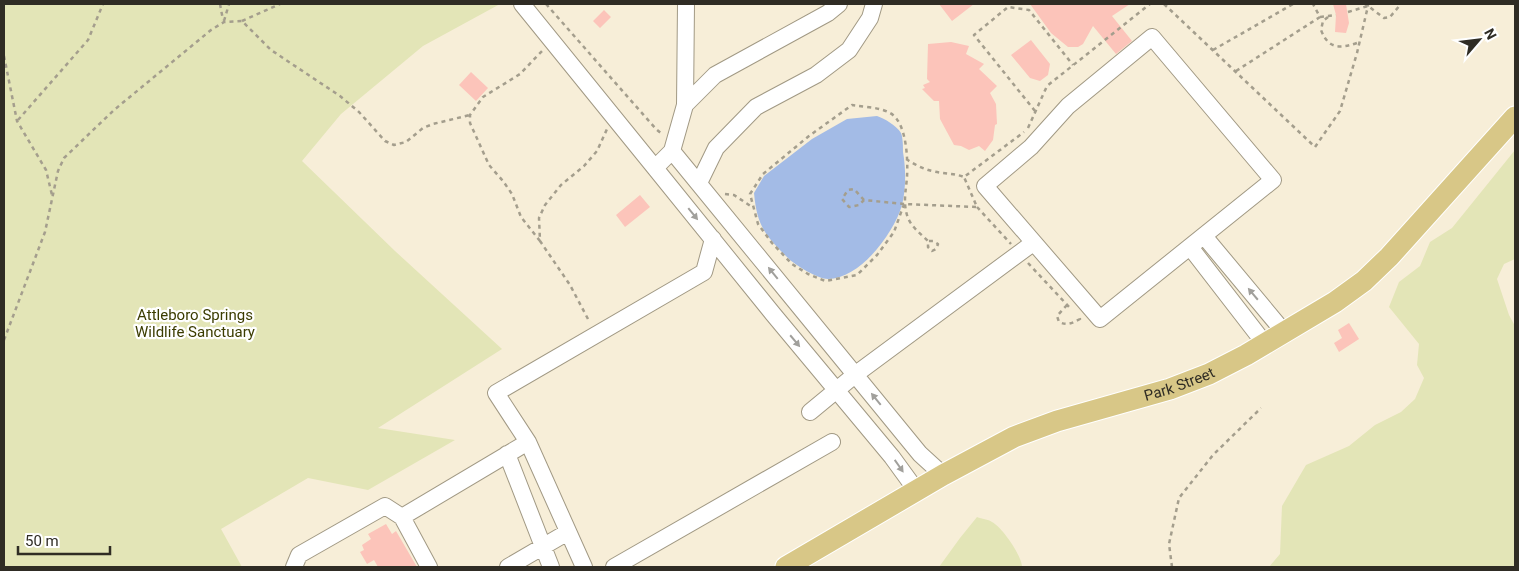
<svg xmlns="http://www.w3.org/2000/svg" width="1519" height="571" viewBox="0 0 1519 571" font-family="Roboto,sans-serif">
<rect width="100%" height="100%" fill="#f7eed8"/>
<!-- green -->
<path fill="#e3e5b7" d="M4,4H500L423,46L341,114L302,161L395,251L502,349L378,428L455,440L368,490L308,478L221,529L242,567H4Z
M1515,150V259L1504,264L1497,279L1509,315L1515,326V567H1269L1280,554L1282,506L1306,465L1349,446L1375,425L1401,412L1415,399L1424,378L1417,365L1419,344L1389,307L1399,282L1420,266L1430,242L1452,228Z
M977,517C982,519 988,519 992,522C1002,527 1022,556 1022,567H939L960,538Z"/>
<!-- water -->
<path fill="#a3bbe6" d="M877,116C885,119 896,125 901,133C903,138 903,147 903,152C906,169 906,189 902,205C894,233 860,279 828,279C818,279 795,265 788,258C765,235 757,226 754,193L764,176L812,139L847,119Z"/>
<!-- building -->
<path fill="#fcc4ba" d="M939,4H974L952,21Z
M1030,4H1130L1112,16L1132,41L1116,54L1093,26L1083,44L1078,47H1068L1051,33Z
M1333,4H1346L1349,23L1346,33L1335,32L1336,15Z
M604,10L611,17L600,28L593,21Z
M1031,40L1050,64L1048,75L1040,81L1030,78L1011,55Z
M951,42L969,46L966,54L984,64L979,69L997,86L990,93L996,104L997,124L995,125L993,140L985,151L979,146L969,150L961,146L954,145L940,119L939,101H934L922,89L925,88L923,85L930,82L927,79L928,44Z
M471,72L488,88L476,101L459,85Z
M640,195L650,207L625,227L616,215Z
M1349,323L1359,339L1339,352L1334,343L1342,338L1338,330Z
M386,524L392,534L396,531L417,567H378L374,560L367,564L360,552L364,550L362,545L371,539L368,534Z"/>
<g fill="none" stroke-linecap="round" stroke-linejoin="round">
<!-- minor casing -->
<g stroke="#a19984" stroke-width="18">
<path id="minor" d="M522,4L655,168
M839,4L828,13L715,75L685,105L672,151L655,168L773,314L892,457L916,490
M1152,37L1273,180L1100,319L985,186L1031,147L1068,106Z
M685,105L686,4
M672,151L920,454L943,475
M699,183L716,148L756,107L816,75L849,50L870,18L874,4
M1204,236L1284,332
M1190,247L1265,344
M810,412L856,374L1033,243
M507,454L551,567
M402,517L429,567
M294,567L299,555L385,506L402,517L528,442
M508,567L568,532
M584,567L528,442L496,393L704,272L713,239
M614,567L832,442"/>
</g>
<!-- major casing -->
<g stroke="#fff" stroke-width="23">
<g id="major">
<path id="s1" d="M786,567L943,475L1014,437L1057,421L1170,389L1209,374L1246,355L1335,302L1364,281L1389,257L1515,117"/>
</g>
</g>
<!-- path -->
<path stroke="#a49e8d" stroke-width="2.5" stroke-dasharray="4 4" stroke-linecap="butt" d="M220,4L223,20
M546,4L656,129L663,135
M1164,4L1315,147L1340,111L1357,53L1368,6L1365,4
M1348,12L1368,6L1384,18L1390,17L1401,4
M1320,17L1336,15
M1328,17L1323,21L1321,30C1329,51 1342,48 1360,42
M224,21L229,4
M242,21L280,4
M1213,50L1293,4
M4,56L17,121L46,170L52,195
M1236,71L1320,17L1313,4
M1035,111L974,35L1008,7L1029,10L1073,65
M18,120L88,40L103,4
M1028,128L1047,86L1150,4
M906,159C914,164 923,169 932,171C944,174 954,173 964,177
M725,194L734,195L752,207
M864,200L854,189L848,190L842,199L849,207L859,205L864,200L904,204L977,207L964,177L1024,132
M904,204L894,232L877,255L857,275L825,281L808,274L792,264L772,243L758,224L750,194L763,174L809,136L852,105C864,107 879,107 890,113C907,122 908,160 907,177C906,190 903,202 907,215C910,226 920,233 928,241V247L932,251L936,249L938,244L933,241H928
M977,207L1011,244
M540,241L521,217L512,194L503,181L489,165L470,123V115L483,97L520,74L543,50
M1028,263L1070,308
M1067,305L1057,316L1059,322C1068,326 1072,323 1080,319L1079,318
M588,319L570,285L540,241L539,218L545,205L561,185L584,166L597,151L607,129
M4,340L45,232L58,171L64,158L114,110L211,30L224,22L242,21L271,50L340,96L359,112L385,141L394,145L406,142L423,128L433,124L470,115
M1172,567L1169,544L1179,498L1213,455L1261,408"/>
<!-- minor -->
<use href="#minor" stroke="#fff" stroke-width="16"/>
<!-- major -->
<use href="#major" stroke="#d8c787" stroke-width="21"/>
</g>
<!-- one-way arrows -->
<defs><path id="oneway-solid" d="M-6-.8H1V-3.2L6.5 0L1 3.2V.8H-6Z" transform="scale(1.25)"/></defs>
<g fill="#a1a09c">
<use href="#oneway-solid" transform="translate(693 214) rotate(51)"/>
<use href="#oneway-solid" transform="translate(773 273) rotate(-129)"/>
<use href="#oneway-solid" transform="translate(1253 294) rotate(-130)"/>
<use href="#oneway-solid" transform="translate(795 341) rotate(50)"/>
<use href="#oneway-solid" transform="translate(876 399) rotate(-129)"/>
<use href="#oneway-solid" transform="translate(899 466) rotate(55)"/>
</g>
<g text-anchor="middle" dominant-baseline="central" stroke-width="4.5" stroke-linejoin="round" paint-order="stroke">
<!-- park labels -->
<g font-size="15" fill="#3b3c00" stroke="#fff">
<text x="195" y="315">Attleboro Springs<tspan x="195" dy="17">Wildlife Sanctuary</tspan></text>
</g>
<!-- street labels -->
<g font-size="15" fill="#2f2c24" stroke="#fff">
<text stroke="none"><textPath href="#s1" startOffset="436">Park Street</textPath></text>
</g>
</g>
<!-- border -->
<rect width="1519" height="571" fill="none" stroke="#2f2c24" stroke-width="10"/>
<!-- north arrow -->
<g transform="translate(1479 40) rotate(62)" stroke="#ffffff" stroke-width="4" paint-order="stroke">
<path d="M0-4L9 19L0 12L-9 19Z" fill="#2f2c24"/>
<text y="-8" font-size="14" font-weight="bold" text-anchor="middle" fill="#2f2c24">N</text>
</g>
<!-- scale -->
<path d="M18 546v8h92v-8" fill="none" stroke="#2f2c24" stroke-width="2.5"/>
<text x="25" y="546" font-size="15" fill="#2f2c24" stroke="#ffffff" stroke-width="4" paint-order="stroke">50 m</text>
</svg>
